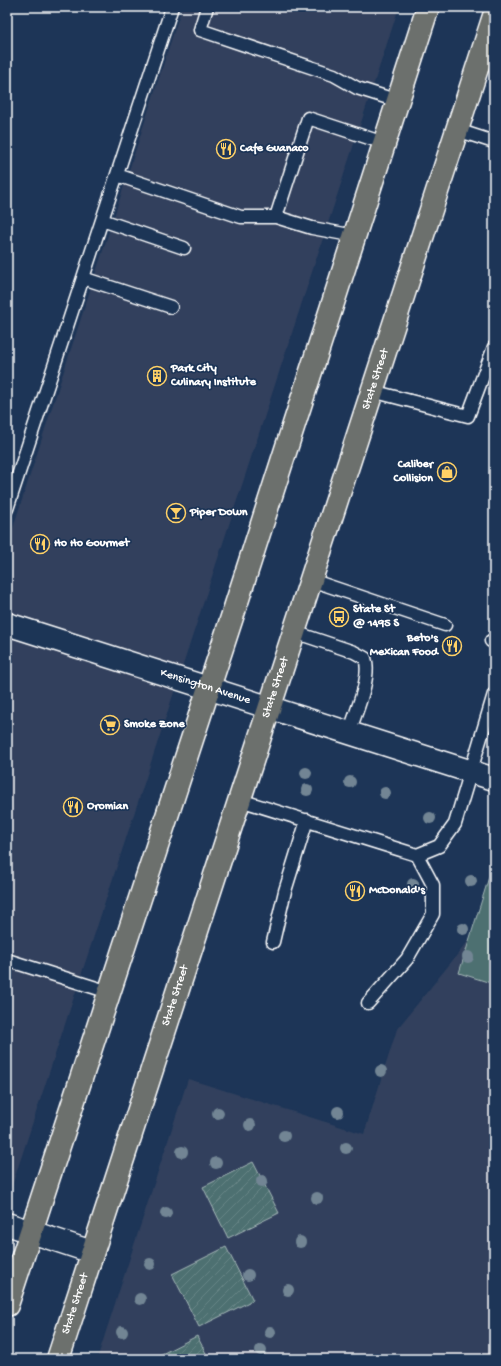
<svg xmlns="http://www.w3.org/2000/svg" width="501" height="1366" viewBox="0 0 501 1366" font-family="'Gochi Hand',sans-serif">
<defs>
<pattern id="garden-furrows" width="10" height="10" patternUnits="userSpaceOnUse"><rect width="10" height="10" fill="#4d7071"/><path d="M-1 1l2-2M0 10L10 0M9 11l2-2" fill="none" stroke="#688586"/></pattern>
</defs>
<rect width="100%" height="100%" fill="#1d3557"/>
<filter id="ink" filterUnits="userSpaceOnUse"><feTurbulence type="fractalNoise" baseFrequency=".025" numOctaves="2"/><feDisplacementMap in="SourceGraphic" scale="8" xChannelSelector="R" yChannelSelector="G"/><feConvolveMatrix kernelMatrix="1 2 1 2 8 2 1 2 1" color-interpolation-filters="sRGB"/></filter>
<g filter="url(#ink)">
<!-- built -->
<path fill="#31405d" d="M182,7H399L7,1201V546Z
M494,861V1359H97L188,1079L364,1134L397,1029L470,939Z"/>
<!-- green -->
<path fill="#4d7071" stroke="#a6b8b8" d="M494,861V984L459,973Z"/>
<!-- garden -->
<path fill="url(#garden-furrows)" stroke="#a6b8b8" d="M253,1162L279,1213L228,1238L203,1187Z
M226,1247L253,1300L199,1327L172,1274Z
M197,1336L209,1359H152Z"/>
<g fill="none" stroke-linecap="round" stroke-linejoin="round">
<!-- service casing -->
<g stroke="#fff" stroke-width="15">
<path id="service" d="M207,7L200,30L334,75L357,88L398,101
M457,130L494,142
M117,175L241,217H276
M102,220L184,248
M355,236L312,228L276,217L308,118L384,143
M83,278L171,307
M372,391L468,416L494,347
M7,509L172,7
M311,580L445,625
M294,632L354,652L365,658C372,677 355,714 349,733
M491,641L494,642
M240,800L417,855L439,846L455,824L494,694
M273,942L285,891L307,820
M7,960L109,992
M368,1003L407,959L433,914V885L417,855"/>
</g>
<!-- minor casing -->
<g stroke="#fff" stroke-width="25">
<g id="minor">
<path id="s1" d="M7,624L494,779"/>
<path d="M7,1224L92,1252"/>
</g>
</g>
<!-- primary casing -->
<g stroke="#fff" stroke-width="25">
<g id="primary">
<path d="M7,1305L235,608L428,7"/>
<path id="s2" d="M58,1359L494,16"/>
</g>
</g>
<!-- service -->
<use href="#service" stroke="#1d3557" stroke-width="12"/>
<!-- minor -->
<use href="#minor" stroke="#1d3557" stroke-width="22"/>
<!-- primary -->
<use href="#primary" stroke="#6c706d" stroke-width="22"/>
</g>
<!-- trees -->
<g fill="#728594">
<circle cx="306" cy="773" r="6"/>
<circle cx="350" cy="782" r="6"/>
<circle cx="307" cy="790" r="6"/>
<circle cx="385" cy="793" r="6"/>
<circle cx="430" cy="818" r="6"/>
<circle cx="471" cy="881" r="6"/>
<circle cx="413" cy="884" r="6"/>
<circle cx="463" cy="929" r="6"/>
<circle cx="468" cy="957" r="6"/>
<circle cx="381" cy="1071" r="6"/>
<circle cx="338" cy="1112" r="6"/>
<circle cx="218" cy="1113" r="6"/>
<circle cx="250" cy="1125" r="6"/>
<circle cx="284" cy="1136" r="6"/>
<circle cx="346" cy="1148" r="6"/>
<circle cx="182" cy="1152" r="6"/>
<circle cx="216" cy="1163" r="6"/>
<circle cx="262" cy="1181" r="6"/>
<circle cx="317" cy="1198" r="6"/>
<circle cx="166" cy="1213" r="6"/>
<circle cx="300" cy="1242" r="6"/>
<circle cx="150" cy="1264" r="6"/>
<circle cx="248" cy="1275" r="6"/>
<circle cx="288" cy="1290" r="6"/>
<circle cx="140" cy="1299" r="6"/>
<circle cx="122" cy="1332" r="6"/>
<circle cx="270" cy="1332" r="6"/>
<circle cx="261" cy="1350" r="6"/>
</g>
</g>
<!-- icons -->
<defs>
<g id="restaurant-ring" transform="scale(1)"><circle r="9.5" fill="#1d3557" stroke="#ffd166" stroke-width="1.5"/><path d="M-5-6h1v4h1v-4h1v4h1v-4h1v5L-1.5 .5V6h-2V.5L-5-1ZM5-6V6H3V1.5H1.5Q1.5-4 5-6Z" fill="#ffd166"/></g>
<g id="building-ring" transform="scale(1)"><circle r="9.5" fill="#1d3557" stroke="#ffd166" stroke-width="1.5"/><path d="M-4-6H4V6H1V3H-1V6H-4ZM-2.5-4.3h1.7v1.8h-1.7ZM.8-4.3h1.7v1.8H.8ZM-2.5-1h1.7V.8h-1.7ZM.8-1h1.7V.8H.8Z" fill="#ffd166"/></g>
<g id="shop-ring" transform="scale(1)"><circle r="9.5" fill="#1d3557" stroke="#ffd166" stroke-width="1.5"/><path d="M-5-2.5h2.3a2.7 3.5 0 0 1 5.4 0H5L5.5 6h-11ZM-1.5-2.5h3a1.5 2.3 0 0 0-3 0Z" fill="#ffd166"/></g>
<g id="bar-ring" transform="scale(1)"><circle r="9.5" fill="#1d3557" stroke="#ffd166" stroke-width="1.5"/><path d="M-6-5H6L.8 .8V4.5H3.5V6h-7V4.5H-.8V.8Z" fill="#ffd166"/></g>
<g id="bus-ring" transform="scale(1)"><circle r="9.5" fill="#1d3557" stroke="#ffd166" stroke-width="1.5"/><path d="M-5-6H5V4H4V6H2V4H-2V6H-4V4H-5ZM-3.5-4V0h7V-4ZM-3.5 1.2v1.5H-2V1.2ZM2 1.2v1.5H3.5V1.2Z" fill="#ffd166"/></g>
<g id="supermarket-ring" transform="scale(1)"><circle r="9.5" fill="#1d3557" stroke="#ffd166" stroke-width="1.5"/><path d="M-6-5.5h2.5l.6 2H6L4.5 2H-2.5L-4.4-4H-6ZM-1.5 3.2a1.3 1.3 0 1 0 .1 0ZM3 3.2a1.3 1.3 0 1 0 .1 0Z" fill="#ffd166"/></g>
</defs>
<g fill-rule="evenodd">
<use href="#restaurant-ring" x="226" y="149"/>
<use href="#building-ring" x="157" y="376"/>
<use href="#shop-ring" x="447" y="472"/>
<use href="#bar-ring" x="176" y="513"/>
<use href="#restaurant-ring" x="40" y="544"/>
<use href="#bus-ring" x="339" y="617"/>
<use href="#restaurant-ring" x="452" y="646"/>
<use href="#supermarket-ring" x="110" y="725"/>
<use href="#restaurant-ring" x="73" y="807"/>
<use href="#restaurant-ring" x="355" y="891"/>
</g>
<g text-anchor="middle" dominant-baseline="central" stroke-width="3.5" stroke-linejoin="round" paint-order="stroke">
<!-- poi labels -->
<g font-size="12" font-weight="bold" fill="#fff" stroke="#1d3557" text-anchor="start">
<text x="240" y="149">Cafe Guanaco</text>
<text x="171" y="369">Park City<tspan x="171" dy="14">Culinary Institute</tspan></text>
<text x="433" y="465" text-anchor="end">Caliber<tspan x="433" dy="14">Collision</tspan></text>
<text x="190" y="513">Piper Down</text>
<text x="54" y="544">Ho Ho Gourmet</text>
<text x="353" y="610">State St<tspan x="353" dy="14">@ 1495 S</tspan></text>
<text x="438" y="639" text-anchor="end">Beto's<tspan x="438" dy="14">Mexican Food</tspan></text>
<text x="124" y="725">Smoke Zone</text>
<text x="87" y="807">Oromian</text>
<text x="369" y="891">McDonald's</text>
</g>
<!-- street labels -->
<g font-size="12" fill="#fff" stroke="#1d3557">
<text stroke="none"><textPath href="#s2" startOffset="1030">State Street</textPath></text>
<text stroke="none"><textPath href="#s1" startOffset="208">Kensington Avenue</textPath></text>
<text stroke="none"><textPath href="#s2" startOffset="706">State Street</textPath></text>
<text stroke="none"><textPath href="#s2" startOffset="382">State Street</textPath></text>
<text stroke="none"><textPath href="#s2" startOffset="58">State Street</textPath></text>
</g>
</g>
<!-- margin -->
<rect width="501" height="1366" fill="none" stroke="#1d3557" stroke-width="24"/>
<rect x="12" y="12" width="477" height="1342" fill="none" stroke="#fff" stroke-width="1.5" filter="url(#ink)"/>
</svg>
